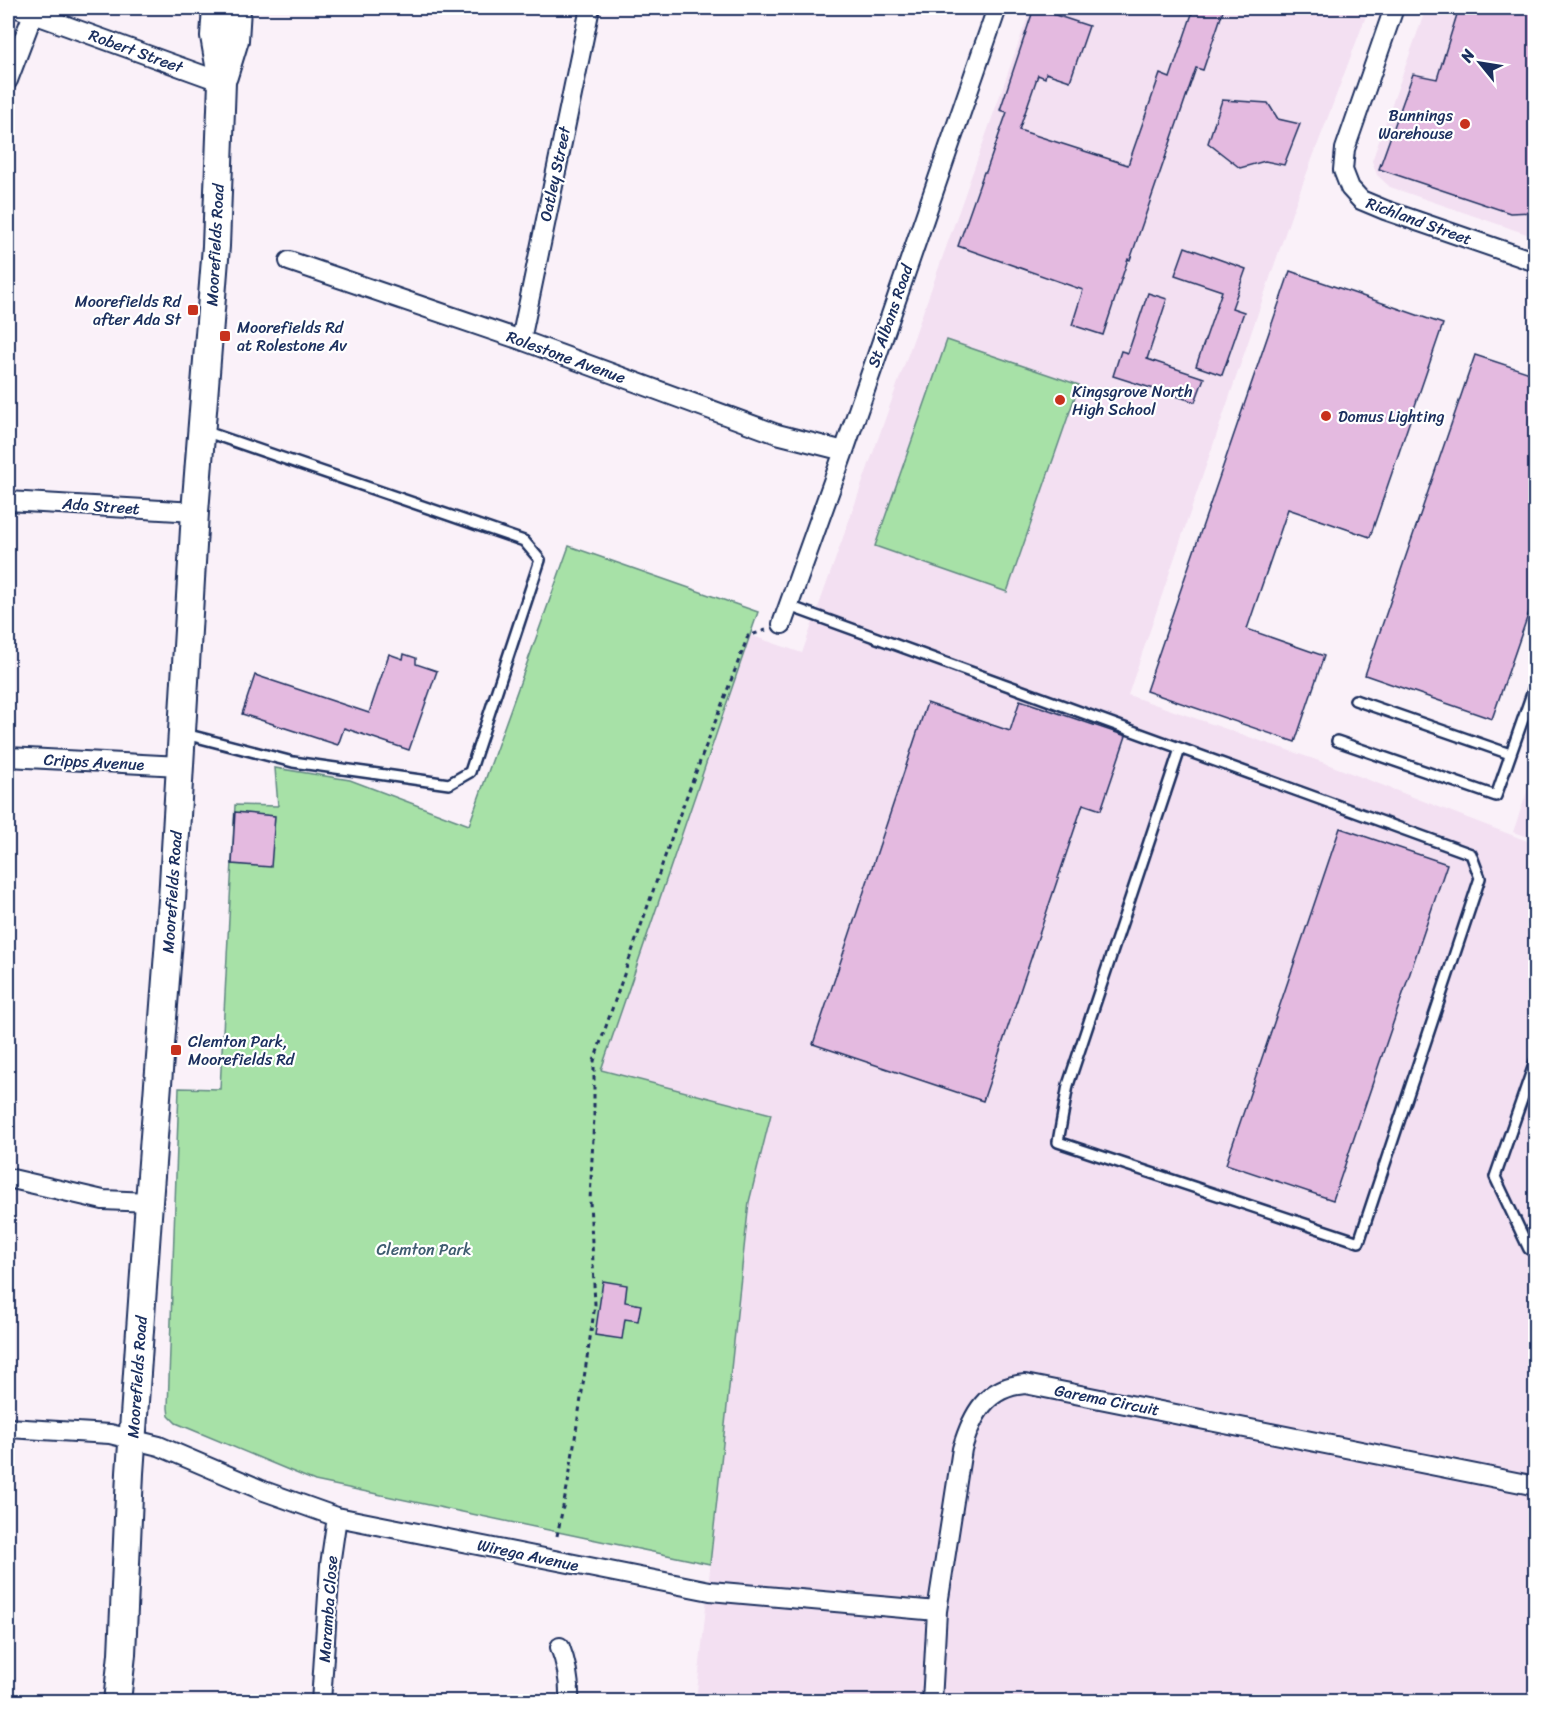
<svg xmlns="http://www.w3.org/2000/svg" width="1543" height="1709" viewBox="0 0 1543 1709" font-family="Sriracha,sans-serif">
<rect width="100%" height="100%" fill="#faf1f9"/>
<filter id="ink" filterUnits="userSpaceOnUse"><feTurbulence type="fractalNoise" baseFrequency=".0167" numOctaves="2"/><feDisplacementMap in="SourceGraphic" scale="12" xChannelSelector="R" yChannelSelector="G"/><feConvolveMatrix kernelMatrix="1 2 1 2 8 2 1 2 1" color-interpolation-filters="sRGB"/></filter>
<g filter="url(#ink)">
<!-- built -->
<path fill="#f3e0f2" d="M1031,8H1369L1293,210L1128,695L1322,762L1535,844V1701H696L749,1202L771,1114L601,1070L750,635L802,653Z
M1426,8H1535V237L1390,187L1377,175L1372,161Z
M1535,769V839L1513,832Z"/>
<!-- green -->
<path fill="#a7e1a7" stroke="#618882" stroke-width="1.5" d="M947,340L1079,385L1007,592L875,546Z
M569,546L758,612L601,1070L771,1114L749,1202L710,1564L315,1481L176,1423L169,1416L168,1408L179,1088L220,1089L235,805L278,806L275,768L350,780L469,825Z"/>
<!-- building -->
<path fill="#e4bae0" stroke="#1b2f5e" stroke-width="1.5" d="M1034,8L1089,26L1070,81L1046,73L1045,78L1038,75L1019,130L1128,165L1160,74L1170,78L1194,8H1224L1203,70L1196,68L1130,260L1128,259L1103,335L1072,325L1083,290L958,246L984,172H986L1007,112L1000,110Z
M1459,8H1536V212L1510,213L1379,169L1413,74L1437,79Z
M1222,100L1268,103L1278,119L1300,124L1284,165L1265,161L1240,168L1208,143Z
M1185,247L1246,269L1232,308L1244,312L1222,375L1196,366L1222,291L1175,275Z
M1290,271L1443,324L1370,537L1288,509L1247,629L1324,656L1295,742L1146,691Z
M1148,293L1167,299L1147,359L1204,378L1195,402L1113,376L1121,351L1128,353Z
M1475,355L1536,375V592L1492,719L1365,675Z
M389,654L403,659L404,654L416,658V664L437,671L409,750L344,728L338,745L242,714L255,675L369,713Z
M1020,700L1126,736L1101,810L1083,804L983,1101L813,1044L927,703L1010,731Z
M235,812L275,816L271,867L232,864Z
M1340,828L1447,864L1333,1200L1226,1164Z
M603,1281L627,1285L625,1302L641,1305L638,1321L625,1319L622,1339L595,1335Z"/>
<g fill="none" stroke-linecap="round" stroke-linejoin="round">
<!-- service casing -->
<g stroke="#1b2f5e" stroke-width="14">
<path id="service" d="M789,606L1471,854L1480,878L1359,1242L1058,1142L1068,1085L1180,749
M1355,700L1510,754
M185,734L293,762L449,784L470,772L540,560L524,541L204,431
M1337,741L1496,796L1536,682
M1536,1059L1495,1177L1529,1249L1536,1251"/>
</g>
<!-- minor casing -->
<g stroke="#1b2f5e" stroke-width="22">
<path id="minor" d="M17,8L222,82
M1394,8L1345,149L1343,170L1350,188L1361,200L1385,210L1536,262
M8,80L33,14
M289,261L521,340L777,434L844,451
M521,340L590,8
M8,501L195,512
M782,624L844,451L997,8
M8,757L180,766
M8,1178L103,1200L149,1202
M8,1428L110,1434L159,1446L264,1491L337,1517L710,1591L937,1611
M560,1647C567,1665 570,1682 569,1702
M321,1702L330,1565L337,1517
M932,1702L937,1611L962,1449C972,1415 986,1387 1025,1384L1536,1486"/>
</g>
<!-- secondary casing -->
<g stroke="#1b2f5e" stroke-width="30">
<path id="secondary" d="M224,76L235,40L237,8
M117,1702L122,1654L130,1473L149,1202L172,900L195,512L216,246L222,82L214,36L216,8"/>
</g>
<!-- path -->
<path stroke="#1b2f5e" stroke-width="3" stroke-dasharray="4.5 4.5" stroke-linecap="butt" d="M557,1536L569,1478L595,1305L590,1201L594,1116V1061L678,819L748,636L766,630"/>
<!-- service -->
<use href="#service" stroke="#fff" stroke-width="9"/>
<!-- minor -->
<use href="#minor" stroke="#fff" stroke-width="18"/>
<!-- secondary -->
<use href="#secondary" stroke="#fff" stroke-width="26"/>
</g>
</g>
<!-- markers -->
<g fill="#c8321e" stroke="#fff" stroke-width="2">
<circle cx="1465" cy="124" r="6"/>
<rect x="187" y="304" width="12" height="12" rx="3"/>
<rect x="219" y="330" width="12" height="12" rx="3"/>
<circle cx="1060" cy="400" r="6"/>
<circle cx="1326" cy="416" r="6"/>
<rect x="170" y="1044" width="12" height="12" rx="3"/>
</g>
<g text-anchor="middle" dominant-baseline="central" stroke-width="4.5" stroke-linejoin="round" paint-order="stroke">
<!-- street labels -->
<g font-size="16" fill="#1b2f5e" stroke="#fff">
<text transform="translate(136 51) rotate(20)">Robert Street</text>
<text transform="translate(555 174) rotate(-78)">Oatley Street</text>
<text transform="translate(1419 221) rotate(20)">Richland Street</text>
<text transform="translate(215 245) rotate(-87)">Moorefields Road</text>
<text transform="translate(890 316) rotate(-71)">St Albans Road</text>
<text transform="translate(566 357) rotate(20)">Rolestone Avenue</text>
<text transform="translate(101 506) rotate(4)">Ada Street</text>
<text transform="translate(94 762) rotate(3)">Cripps Avenue</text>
<text transform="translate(172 892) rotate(-86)">Moorefields Road</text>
<text transform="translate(137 1377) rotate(-86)">Moorefields Road</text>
<text transform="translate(1107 1400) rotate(11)">Garema Circuit</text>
<text transform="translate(528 1555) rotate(12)">Wirega Avenue</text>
<text transform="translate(328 1609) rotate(-86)">Maramba Close</text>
</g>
<!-- poi labels -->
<g font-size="16" fill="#1b2f5e" stroke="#fff" text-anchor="start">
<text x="1453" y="115" text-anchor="end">Bunnings<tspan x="1453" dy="18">Warehouse</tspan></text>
<text x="181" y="301" text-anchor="end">Moorefields Rd<tspan x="181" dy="18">after Ada St</tspan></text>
<text x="237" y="327">Moorefields Rd<tspan x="237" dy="18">at Rolestone Av</tspan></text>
<text x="1072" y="391">Kingsgrove North<tspan x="1072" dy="18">High School</tspan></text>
<text x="1338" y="416">Domus Lighting</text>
<text x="188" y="1041">Clemton Park,<tspan x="188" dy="18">Moorefields Rd</tspan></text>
</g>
<!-- park labels -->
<g font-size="16" fill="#3e5c70" stroke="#fff">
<text x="424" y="1249">Clemton Park</text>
</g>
</g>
<!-- margin -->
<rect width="1543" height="1709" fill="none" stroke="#fff" stroke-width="30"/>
<rect x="15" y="15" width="1513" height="1679" fill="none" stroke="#1b2f5e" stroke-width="2" filter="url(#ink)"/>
<!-- north arrow -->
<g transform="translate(1480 63) rotate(300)" stroke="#ffffff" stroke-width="4.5" paint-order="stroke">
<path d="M0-4.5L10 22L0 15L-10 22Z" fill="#1b2f5e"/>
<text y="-9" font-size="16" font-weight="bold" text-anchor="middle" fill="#1b2f5e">N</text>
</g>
</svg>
